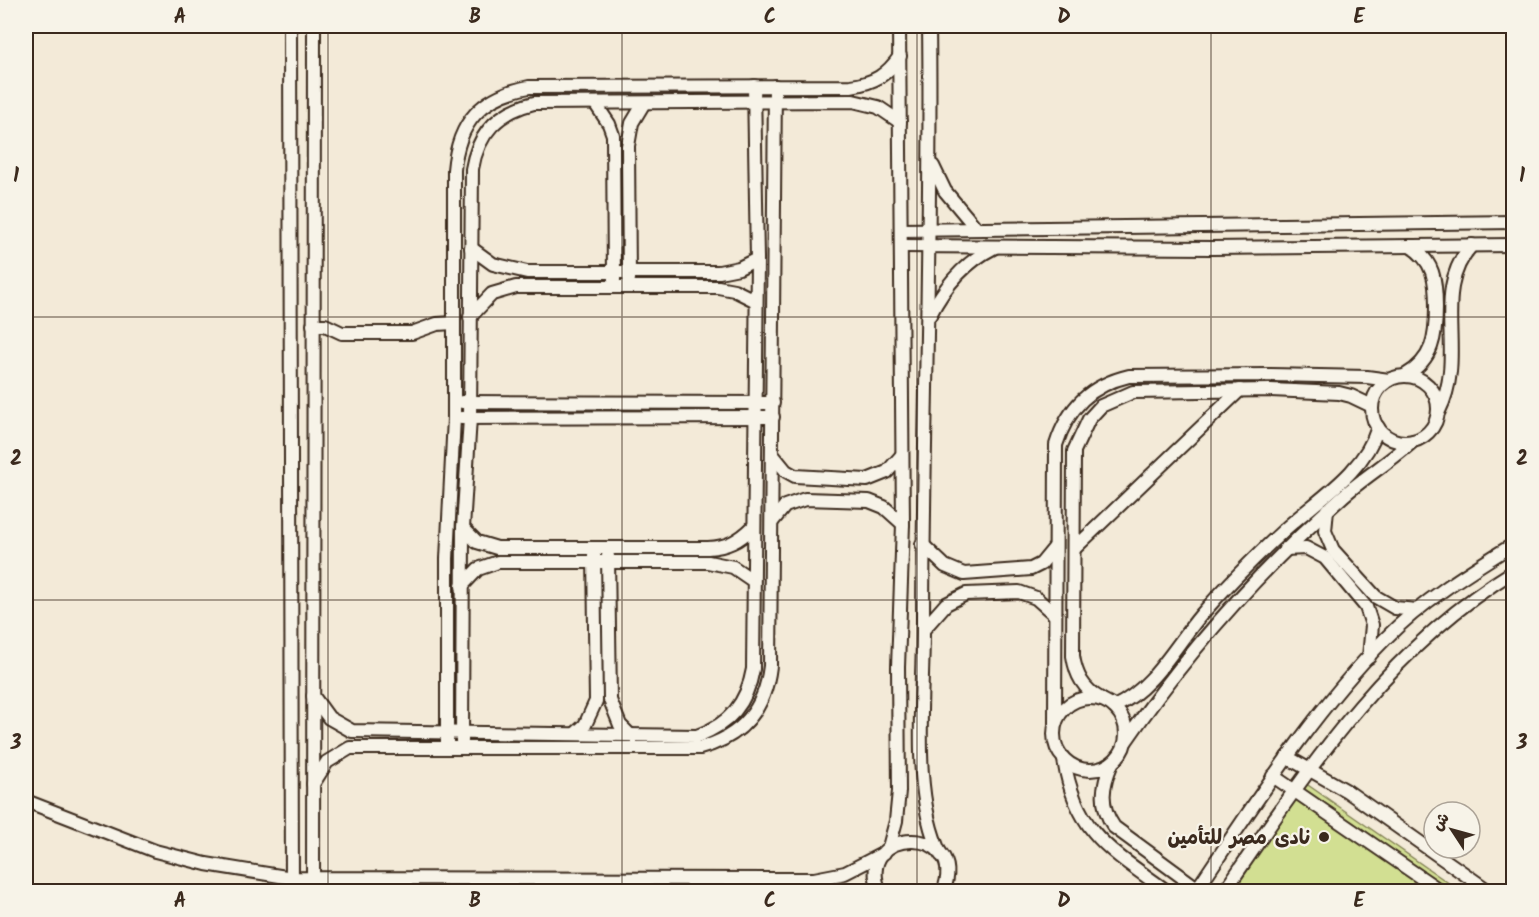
<svg xmlns="http://www.w3.org/2000/svg" width="1539" height="917" viewBox="0 0 1539 917" font-family="Kalam,'Playpen Sans Arabic',sans-serif">
	<style>
		.green { fill: #d2df92; stroke: #868458; stroke-width: 1.5 }
		.lines { fill: none; stroke-linecap: round; stroke-linejoin: round }
		.minor-casing { stroke: #3b2a1e; stroke-width: 16 }
		.minor { stroke: #f7f3e8; stroke-width: 12 }
		.grid { fill: none; stroke: #3b2a1e; stroke-width: 1.5; stroke-opacity: 0.55 }
		.poi-dot { fill: #3b2a1e; stroke: #f7f3e8; stroke-width: 2 }
		.labels { text-anchor: middle; stroke-width: 4.5; stroke-linejoin: round; paint-order: stroke }
		.poi-label { font-size: 20px; font-weight: bold; fill: #3b2a1e; stroke: #f7f3e8; text-anchor: end }
		.neatline { fill: none; stroke: #3b2a1e; stroke-width: 2 }
		.grid-label { font-size: 20px; text-anchor: middle; font-weight: bold; fill: #3b2a1e }
	</style>
	<rect width="100%" height="100%" fill="#f3ead8"/>
	<filter id="ink" filterUnits="userSpaceOnUse"><feTurbulence type="fractalNoise" baseFrequency=".0167" numOctaves="2"/><feDisplacementMap in="SourceGraphic" scale="12" xChannelSelector="R" yChannelSelector="G"/><feConvolveMatrix kernelMatrix="1 2 1 2 8 2 1 2 1" color-interpolation-filters="sRGB"/></filter>
	<g filter="url(#ink)">
		<polygon class="green" points="1305,783 1460,891 1229,892"/>
		<g class="lines">
			<defs>
				<g id="minor">
					<polyline points="290,26 292,892"/>
					<path d="M929 26C932 228 923 430 923 632 923 699 911 795 941 855"/>
					<polyline points="595,103 609,124 613,135 614,280"/>
					<polyline points="933,166 945,191 976,228"/>
					<polyline points="901,230 1514,222"/>
					<polyline points="901,246 1212,248 1514,245"/>
					<polyline points="471,248 493,264 527,272 719,272 739,268 757,259"/>
					<polyline points="629,279 628,146 632,123 644,103"/>
					<path d="M930 315C945 285 965 262 995 247"/>
					<polyline points="470,317 492,294 516,287 718,287 734,290 756,301"/>
					<polyline points="313,325 325,325 342,333 412,333 437,324 453,323"/>
					<path d="M1406 375C1433 359 1436 337 1436 307 1436 280 1434 261 1410 246"/>
					<circle cx="1405" cy="409" r="33"/>
					<polyline points="462,402 773,403"/>
					<path d="M1439 411C1468 354 1429 292 1472 245"/>
					<polyline points="461,418 773,417"/>
					<polyline points="773,455 786,471 795,476 867,480 887,472 902,455"/>
					<polyline points="1327,510 1325,531 1333,550 1376,597 1395,608 1417,610"/>
					<polyline points="772,522 785,506 805,499 869,501 884,507 903,524"/>
					<path d="M463 528 477 542 497 548H708C727 547 739 541 753 527"/>
					<polyline points="922,544 945,566 964,574 1031,569 1041,564 1055,547"/>
					<polyline points="1074,549 1240,390"/>
					<polyline points="1285,549 1306,548 1325,558 1366,607 1372,625 1369,657"/>
					<polyline points="608,556 610,700 620,725 630,735"/>
					<polyline points="462,586 478,569 498,562 708,562 733,567 752,580"/>
					<polyline points="923,630 946,604 966,594 1019,592 1036,598 1055,615"/>
					<path d="M313 696 329 718 352 731 697 736C730 724 747 703 753 669L757 259 754 86"/>
					<circle cx="1090" cy="734" r="36"/>
					<path d="M1101 699C1083 689 1076 675 1073 656L1074 451 1089 419 1101 406 1133 392 1271 390 1339 393 1351 396 1372 406"/>
					<path d="M1114 707C1153 689 1174 647 1201 615 1227 585 1255 557 1284 530 1318 499 1364 473 1378 427"/>
					<path d="M1055 723 1056 445C1068 407 1091 385 1129 376L1271 375 1367 377 1389 380"/>
					<polyline points="575,734 585,725 596,701 594,555"/>
					<path d="M462 741 463 528 470 418 472 169C478 133 498 112 534 103L853 101 878 107 900 122"/>
					<path d="M1126 741C1188 651 1259 571 1341 498 1364 477 1390 462 1413 441"/>
					<path d="M447 748V559L454 418V170C458 122 482 96 529 87L851 86C874 83 887 75 900 56"/>
					<polyline points="1287,757 1347,791 1490,892"/>
					<path d="M1064 760C1076 834 1112 851 1168 892"/>
					<path d="M1112 763C1102 786 1099 805 1114 827L1197 888"/>
					<polyline points="1273,776 1442,892"/>
					<path d="M313 784 327 762 350 748H700C742 737 765 709 770 666L775 86"/>
					<polyline points="26,801 155,851 206,864 292,878 814,879 845,873 884,853"/>
					<polyline points="889,847 896,821 899,791 898,667 903,524 899,26"/>
					<polyline points="313,892 314,26"/>
					<path d="M880 892C852 825 971 823 943 892"/>
					<path d="M1195 892C1254 805 1311 714 1385 639 1422 601 1469 572 1514 544"/>
					<path d="M1224 892C1307 771 1386 649 1514 571"/>
				</g>
			</defs>
			<use href="#minor" class="minor-casing"/>
			<use href="#minor" class="minor"/>
		</g>
	</g>
	<path class="grid" d="M328 26V892M622 26V892M917 26V892M1211 26V892M26 317H1514M26 600H1514"/>
	<circle class="poi-dot" cx="1324" cy="837" r="6"/>
	<g class="labels">
		<g class="poi-label">
			<text x="1312" y="844">نادى مصر للتأمين</text>
		</g>
	</g>
	<rect width="1539" height="917" fill="none" stroke="#f7f3e8" stroke-width="66"/>
	<g transform="translate(1452 830) rotate(306)"><circle r="28" fill="#f7f3e8" stroke="#aca397" stroke-width="1.5"/>
	<path d="M0-4.5L10 22L0 15L-10 22Z" fill="#3b2a1e"/>
	<text y="-9" font-size="16" font-weight="bold" text-anchor="middle" fill="#3b2a1e">ش</text>
	</g>
	<rect x="33" y="33" width="1473" height="851" class="neatline"/>
	<g class="grid-label">
		<text x="180" y="23">A</text>
		<text x="475" y="23">B</text>
		<text x="770" y="23">C</text>
		<text x="1064" y="23">D</text>
		<text x="1359" y="23">E</text>
		<text x="16" y="182">1</text>
		<text x="1522" y="182">1</text>
		<text x="16" y="465">2</text>
		<text x="1522" y="465">2</text>
		<text x="16" y="749">3</text>
		<text x="1522" y="749">3</text>
		<text x="180" y="907">A</text>
		<text x="475" y="907">B</text>
		<text x="770" y="907">C</text>
		<text x="1064" y="907">D</text>
		<text x="1359" y="907">E</text>
	</g>
</svg>
